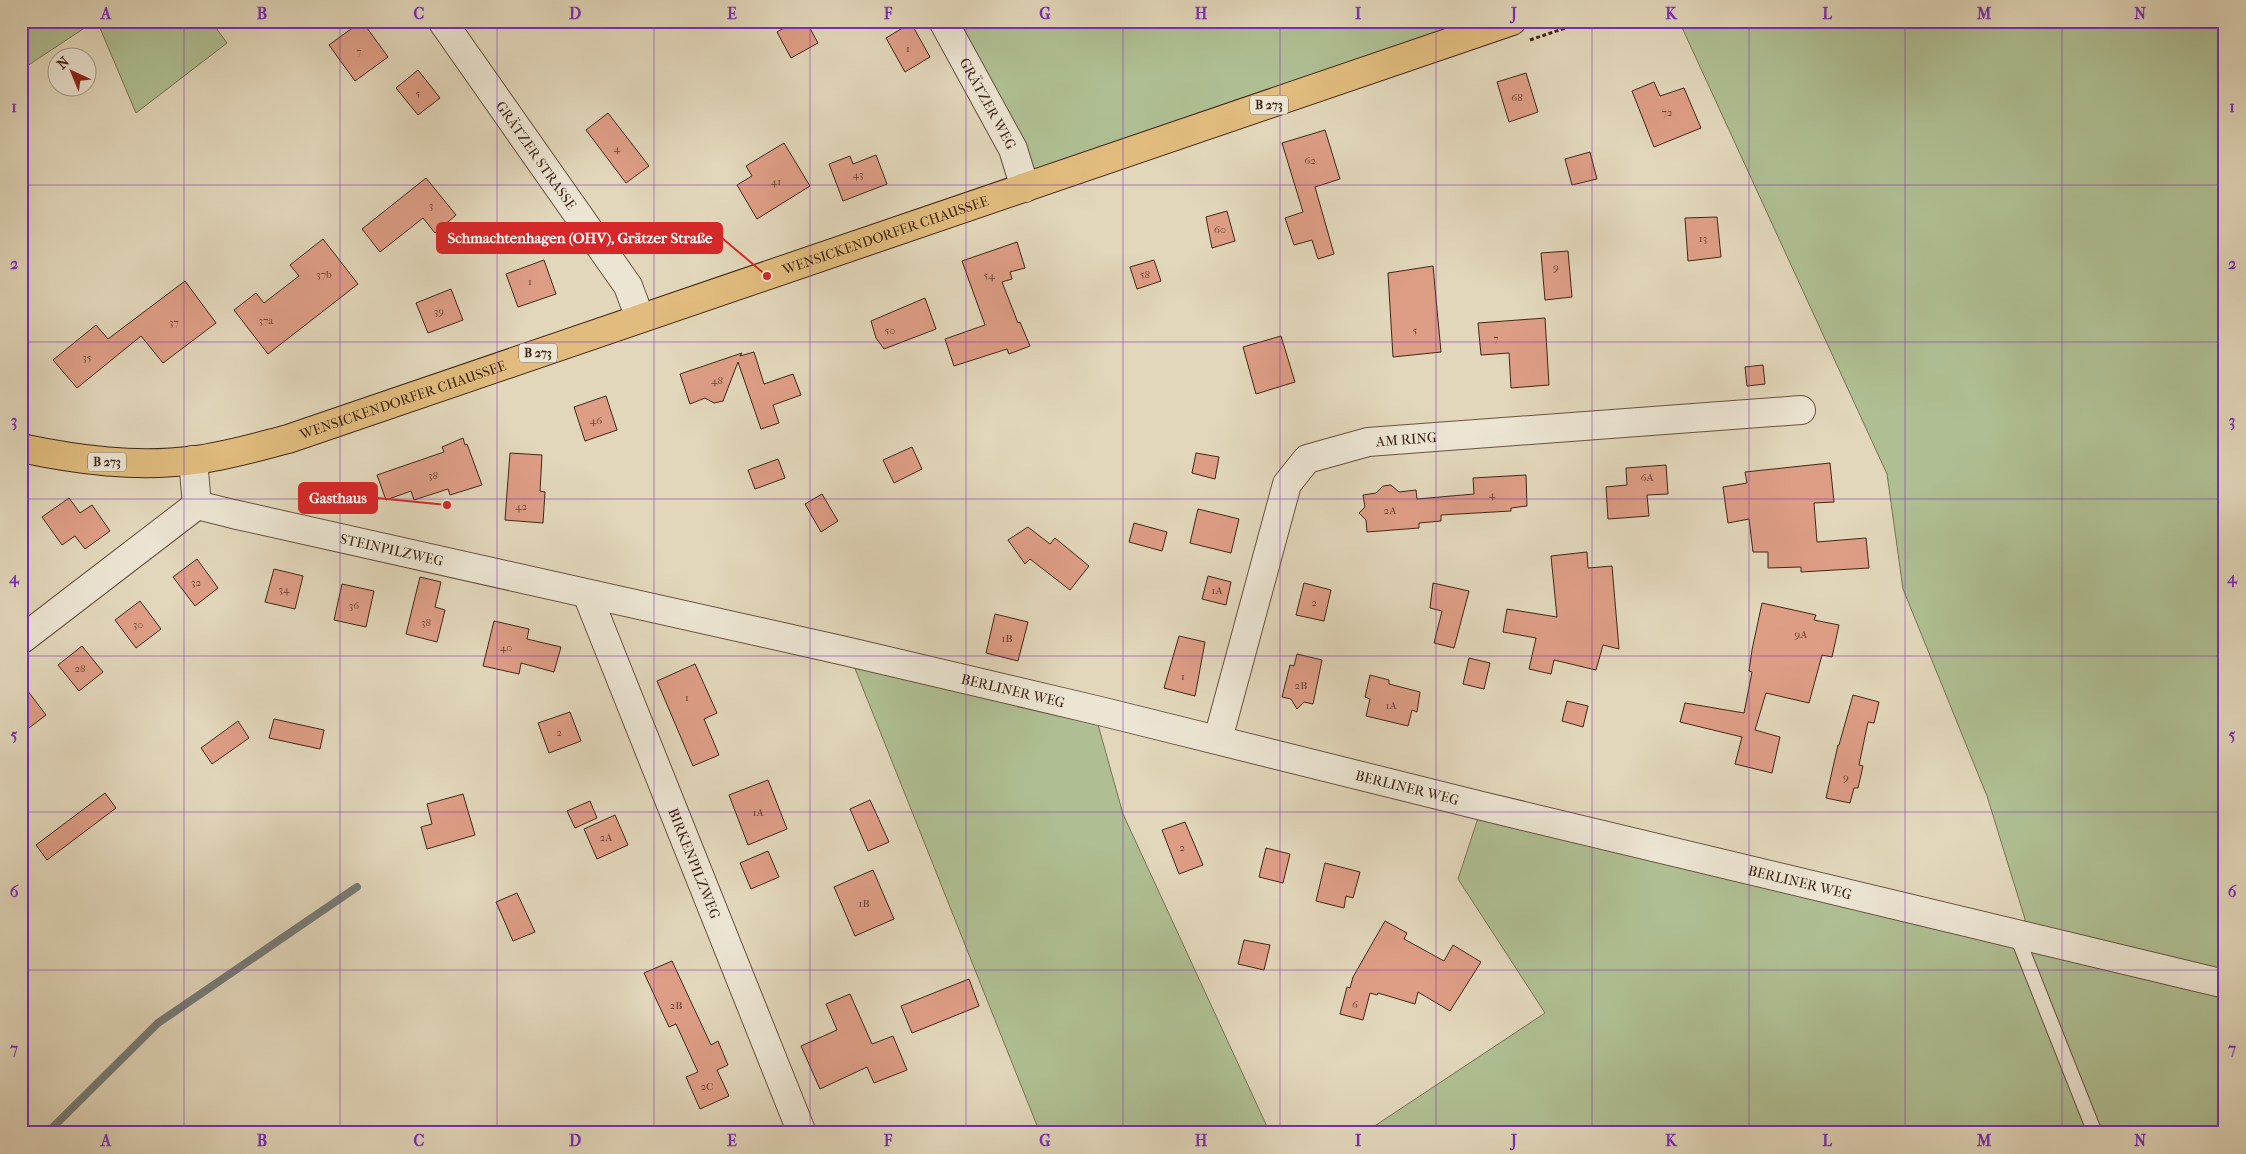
<svg xmlns="http://www.w3.org/2000/svg" width="2246" height="1154" viewBox="0 0 2246 1154" font-family="'IM FELL French Canon',serif">
	<style>
		.green { fill: #afbf93; stroke: #787254 }
		.lines { fill: none; stroke-linecap: round; stroke-linejoin: round }
		.stream { stroke: #777c79; stroke-width: 8 }
		.building { fill: #de9e86; stroke: #402615 }
		.service-casing { stroke: #68523e; stroke-width: 16 }
		.minor-casing { stroke: #68523e; stroke-width: 30 }
		.primary-casing { stroke: #402615; stroke-width: 30 }
		.path { stroke: #402615; stroke-width: 3; stroke-dasharray: 4 2.5; stroke-linecap: butt }
		.service { stroke: #ece5d3; stroke-width: 14 }
		.minor { stroke: #ece5d3; stroke-width: 28 }
		.primary { stroke: #e1bc7e; stroke-width: 28 }
		.grid { fill: none; stroke: #7b2cbf; stroke-width: 1; stroke-opacity: 0.55 }
		.labels { text-anchor: middle; stroke-width: 5; stroke-linejoin: round; paint-order: stroke }
		.number-label { font-size: 11px; fill: #684431 }
		.shield { fill: #ece5d3; stroke: #745f4e; stroke-width: 1 }
		.shield-label { font-size: 12px; font-weight: bold; fill: #402615 }
		.street-label { font-size: 14px; fill: #402615; stroke: #ece5d3 }
		.leader { fill: none; stroke: #d62828; stroke-width: 2 }
		.callout-dot { fill: #d62828; stroke: #ece5d3; stroke-width: 2 }
		.callout { fill: #d62828; stroke: #d62828; stroke-width: 2 }
		.callout-label { font-size: 15px; text-anchor: middle; font-weight: bold; fill: #fff }
		.neatline { fill: none; stroke: #7b2cbf; stroke-width: 2 }
		.grid-label { font-size: 16px; text-anchor: middle; font-weight: bold; fill: #7b2cbf }
	</style>
	<rect width="100%" height="100%" fill="#e2d7bb"/>
	<filter id="stains"><feTurbulence type="fractalNoise" baseFrequency=".004" numOctaves="4"/><feColorMatrix values="0 0 0 0 .2 0 0 0 0 .09 0 0 0 0 .02 0 0 0 .5 -.17"/></filter>
	<radialGradient id="worn" r=".72"><stop offset=".6" stop-color="#630" stop-opacity="0"/><stop offset="1" stop-color="#630" stop-opacity=".3"/></radialGradient>
	<g class="green">
		<polygon points="21,21 95,21 21,70"/>
		<polygon points="97,21 211,21 227,43 136,113"/>
		<polygon points="951,21 1492,21 1038,177"/>
		<polygon points="1679,21 2225,21 2225,1133 1364,1133 1545,1013 1458,879 1482,806 2023,933 2025,919 1987,796 1903,589 1887,474"/>
		<polygon points="852,661 1097,721 1123,814 1270,1133 1040,1133"/>
	</g>
	<g class="lines">
		<polyline class="stream" points="47,1133 158,1023 357,887"/>
	</g>
	<g class="building">
		<polygon points="362,21 388,57 355,81 329,45"/>
		<polygon points="796,21 806,21 818,43 791,58 777,32"/>
		<polygon points="911,23 930,57 905,72 886,38"/>
		<polygon points="418,70 440,98 418,115 396,88"/>
		<polygon points="1526,73 1538,112 1509,122 1497,82"/>
		<polygon points="1654,82 1660,96 1684,88 1701,128 1654,147 1632,91"/>
		<polygon points="608,113 649,166 626,183 586,130"/>
		<polygon points="1325,130 1340,179 1315,187 1334,254 1318,259 1312,240 1294,245 1285,218 1303,212 1282,143"/>
		<polygon points="784,143 810,186 757,219 737,185 752,176 746,166"/>
		<polygon points="1590,152 1597,179 1572,185 1565,159"/>
		<polygon points="876,155 887,184 843,201 829,164 850,156 853,164"/>
		<polygon points="426,178 456,215 435,233 423,218 380,252 362,229"/>
		<polygon points="1227,211 1235,241 1212,248 1206,217"/>
		<polygon points="1717,217 1721,257 1688,261 1685,218"/>
		<polygon points="323,239 358,284 268,354 234,310 256,293 264,303 299,276 290,265"/>
		<polygon points="1017,242 1025,268 1010,272 1012,279 1002,282 1018,323 1020,322 1030,346 1009,354 1007,349 954,366 945,339 985,325 962,261"/>
		<polygon points="1568,251 1572,297 1545,300 1541,253"/>
		<polygon points="544,260 556,294 518,307 506,274"/>
		<polygon points="1154,260 1161,281 1137,289 1130,267"/>
		<polygon points="1433,266 1441,352 1393,357 1388,273"/>
		<polygon points="185,281 216,323 163,363 141,336 77,388 53,360 96,325 108,339"/>
		<polygon points="451,289 463,320 428,333 416,303"/>
		<polygon points="925,298 936,329 884,349 876,338 871,321"/>
		<polygon points="1545,318 1549,385 1511,388 1509,353 1481,355 1478,323"/>
		<polygon points="1281,336 1295,382 1256,394 1243,347"/>
		<polygon points="754,352 764,384 793,374 801,395 773,405 779,423 761,429 738,362 723,401 714,403 705,398 690,404 680,374 742,353 740,356"/>
		<polygon points="1763,365 1765,384 1747,386 1745,367"/>
		<polygon points="606,396 617,430 585,441 574,407"/>
		<polygon points="463,438 465,445 467,444 482,485 450,495 448,489 414,500 411,491 386,500 377,475 444,452 442,447"/>
		<polygon points="912,447 922,469 894,483 883,460"/>
		<polygon points="510,453 542,455 540,491 545,492 543,523 505,520"/>
		<polygon points="1196,453 1219,457 1215,479 1192,473"/>
		<polygon points="778,459 785,478 755,489 748,470"/>
		<polygon points="1830,463 1834,502 1814,503 1817,542 1866,538 1869,568 1801,572 1801,567 1768,568 1768,552 1753,552 1749,519 1728,523 1723,487 1747,483 1745,472"/>
		<polygon points="1666,465 1668,494 1647,495 1649,516 1608,519 1606,487 1627,485 1626,468"/>
		<polygon points="1526,475 1527,506 1511,508 1511,511 1441,515 1441,521 1419,523 1419,528 1367,532 1366,520 1359,513 1365,507 1363,495 1376,493 1383,486 1391,485 1399,492 1416,490 1417,499 1474,494 1473,478"/>
		<polygon points="822,494 838,521 821,532 805,504"/>
		<polygon points="69,498 80,513 92,505 110,531 85,549 75,536 62,545 42,517"/>
		<polygon points="1198,509 1239,519 1231,553 1190,543"/>
		<polygon points="1134,523 1167,532 1162,551 1129,542"/>
		<polygon points="1028,527 1050,544 1055,538 1089,566 1070,590 1030,559 1025,564 1008,540"/>
		<polygon points="1587,552 1588,568 1612,566 1619,649 1603,645 1596,670 1554,660 1551,674 1529,669 1536,638 1503,632 1507,609 1557,617 1551,556"/>
		<polygon points="197,559 218,588 195,606 173,577"/>
		<polygon points="274,569 303,576 295,609 265,602"/>
		<polygon points="1208,576 1231,582 1226,605 1202,599"/>
		<polygon points="420,577 441,582 435,607 445,610 437,642 406,634"/>
		<polygon points="1304,583 1331,590 1324,621 1296,615"/>
		<polygon points="1433,583 1469,591 1454,648 1434,643 1442,611 1430,608"/>
		<polygon points="342,584 374,591 366,627 334,620"/>
		<polygon points="140,601 161,629 136,648 115,620"/>
		<polygon points="1762,603 1816,615 1814,620 1839,625 1832,657 1822,655 1809,703 1766,693 1755,730 1780,737 1772,773 1735,764 1742,737 1680,722 1685,703 1744,713 1752,672 1749,671 1752,650"/>
		<polygon points="995,614 1028,622 1018,661 986,653"/>
		<polygon points="494,621 529,629 527,639 561,647 554,672 521,663 519,674 483,666"/>
		<polygon points="1179,636 1205,642 1195,696 1164,688"/>
		<polygon points="82,646 103,672 79,691 58,665"/>
		<polygon points="1297,654 1322,660 1313,704 1304,702 1297,709 1291,699 1282,697 1290,665 1294,666"/>
		<polygon points="1469,658 1490,663 1484,689 1463,684"/>
		<polygon points="695,664 717,713 704,719 719,755 693,766 657,681"/>
		<polygon points="1370,675 1389,680 1389,684 1420,692 1417,712 1412,710 1408,726 1366,716 1370,699 1365,697"/>
		<polygon points="21,682 46,715 21,734"/>
		<polygon points="1853,695 1879,702 1874,723 1868,722 1859,765 1863,766 1858,788 1854,788 1850,803 1826,798 1838,745 1839,745"/>
		<polygon points="1567,701 1588,706 1583,727 1562,721"/>
		<polygon points="570,712 581,741 549,753 538,723"/>
		<polygon points="274,719 324,730 320,749 269,738"/>
		<polygon points="238,721 249,738 212,764 201,748"/>
		<polygon points="768,780 787,829 748,845 729,795"/>
		<polygon points="105,793 116,808 47,860 36,845"/>
		<polygon points="463,794 475,835 427,849 421,827 432,824 427,804"/>
		<polygon points="870,800 889,842 868,851 850,809"/>
		<polygon points="590,801 597,818 575,828 567,811"/>
		<polygon points="615,815 628,845 597,859 584,829"/>
		<polygon points="1185,822 1203,865 1179,874 1162,830"/>
		<polygon points="1266,848 1290,854 1283,883 1259,877"/>
		<polygon points="768,851 779,877 751,889 740,863"/>
		<polygon points="1325,863 1360,872 1353,898 1346,896 1344,908 1316,901"/>
		<polygon points="873,870 894,919 855,936 834,887"/>
		<polygon points="517,893 535,932 513,941 496,902"/>
		<polygon points="1385,921 1407,933 1404,939 1444,961 1453,945 1481,962 1450,1011 1418,992 1415,1004 1378,993 1377,995 1370,993 1363,1020 1340,1014 1347,987 1350,988 1353,977"/>
		<polygon points="1244,940 1270,945 1264,970 1238,964"/>
		<polygon points="672,961 711,1045 718,1041 728,1065 717,1070 729,1096 700,1109 686,1077 698,1072 676,1024 669,1027 644,973"/>
		<polygon points="969,979 979,1006 912,1033 901,1006"/>
		<polygon points="850,994 872,1044 893,1036 907,1070 874,1083 867,1067 820,1089 801,1046 837,1030 826,1004"/>
	</g>
	<g class="lines">
		<defs>
			<polyline id="service" points="2016,934 2095,1133"/>
			<g id="minor">
				<path id="s1" d="M442 21 628 286 640 318"/>
				<path id="s2" d="M943 21 1013 149 1025 188"/>
				<path id="s3" d="M193 460 197 505 233 514 845 651 1100 711 1482 806 2225 984"/>
				<path id="s4" d="M587 594 802 1133"/>
				<polyline points="21,640 197,505"/>
				<path id="s5" d="M1218 739 1287 484 1307 459 1368 442 1801 410"/>
			</g>
			<g id="primary">
				<path id="s6" d="M21 448C78 460 137 468 195 460 227 456 257 447 288 439L1512 21"/>
			</g>
		</defs>
		<use href="#service" class="service-casing"/>
		<use href="#minor" class="minor-casing"/>
		<use href="#primary" class="primary-casing"/>
		<polyline class="path" points="1530,40 1586,21"/>
		<use href="#service" class="service"/>
		<use href="#minor" class="minor"/>
		<use href="#primary" class="primary"/>
	</g>
	<path class="grid" d="M184 21V1133M340 21V1133M497 21V1133M654 21V1133M810 21V1133M966 21V1133M1123 21V1133M1280 21V1133M1436 21V1133M1592 21V1133M1749 21V1133M1905 21V1133M2062 21V1133M21 185H2225M21 342H2225M21 499H2225M21 656H2225M21 812H2225M21 970H2225"/>
	<g class="labels">
		<g class="number-label">
			<text x="908" y="52">1</text>
			<text x="359" y="55">7</text>
			<text x="418" y="97">5</text>
			<text x="1517" y="101">68</text>
			<text x="1667" y="116">72</text>
			<text x="617" y="152">4</text>
			<text x="1310" y="164">62</text>
			<text x="858" y="178">43</text>
			<text x="776" y="185">41</text>
			<text x="431" y="209">3</text>
			<text x="1220" y="233">60</text>
			<text x="1703" y="242">13</text>
			<text x="1556" y="271">9</text>
			<text x="324" y="278">37b</text>
			<text x="1145" y="278">58</text>
			<text x="989" y="279">54</text>
			<text x="530" y="285">1</text>
			<text x="439" y="315">39</text>
			<text x="266" y="324">37a</text>
			<text x="174" y="326">37</text>
			<text x="890" y="334">50</text>
			<text x="1415" y="334">5</text>
			<text x="1496" y="342">7</text>
			<text x="87" y="361">35</text>
			<text x="717" y="384">48</text>
			<text x="596" y="424">46</text>
			<text x="433" y="479">38</text>
			<text x="1647" y="481">6A</text>
			<text x="1492" y="498">4</text>
			<text x="521" y="510">42</text>
			<text x="1390" y="514">2A</text>
			<text x="196" y="586">32</text>
			<text x="284" y="593">34</text>
			<text x="1217" y="594">1A</text>
			<text x="1314" y="606">2</text>
			<text x="354" y="609">36</text>
			<text x="426" y="626">38</text>
			<text x="138" y="628">30</text>
			<text x="1801" y="638">9A</text>
			<text x="1007" y="642">1B</text>
			<text x="506" y="651">40</text>
			<text x="80" y="672">28</text>
			<text x="1183" y="680">1</text>
			<text x="1301" y="689">2B</text>
			<text x="687" y="701">1</text>
			<text x="1391" y="709">1A</text>
			<text x="559" y="736">2</text>
			<text x="1846" y="781">9</text>
			<text x="758" y="816">1A</text>
			<text x="606" y="841">2A</text>
			<text x="1182" y="851">2</text>
			<text x="864" y="907">1B</text>
			<text x="1355" y="1008">6</text>
			<text x="676" y="1009">2B</text>
			<text x="707" y="1090">2C</text>
		</g>
		<g class="shield">
			<rect x="1250" y="95.5" width="38" height="19" rx="4"/>
			<rect x="519" y="343.5" width="38" height="19" rx="4"/>
			<rect x="88" y="452.5" width="38" height="19" rx="4"/>
		</g>
		<g class="shield-label">
			<text x="1269" y="109">B 273</text>
			<text x="538" y="357">B 273</text>
			<text x="107" y="466">B 273</text>
		</g>
		<g class="street-label">
			<text dy="5" stroke="none"><textPath href="#s2" startOffset="94">GRÄTZER WEG</textPath></text>
			<text dy="5" stroke="none"><textPath href="#s1" startOffset="164">GRÄTZER STRASSE</textPath></text>
			<text dy="5" stroke="none"><textPath href="#s6" startOffset="902">WENSICKENDORFER CHAUSSEE</textPath></text>
			<text dy="5" stroke="none"><textPath href="#s6" startOffset="392">WENSICKENDORFER CHAUSSEE</textPath></text>
			<text dy="5" stroke="none"><textPath href="#s5" startOffset="398">AM RING</textPath></text>
			<text dy="5" stroke="none"><textPath href="#s3" startOffset="245">STEINPILZWEG</textPath></text>
			<text dy="5" stroke="none"><textPath href="#s3" startOffset="882">BERLINER WEG</textPath></text>
			<text dy="5" stroke="none"><textPath href="#s3" startOffset="1288">BERLINER WEG</textPath></text>
			<text dy="5" stroke="none"><textPath href="#s4" startOffset="290">BIRKENPILZWEG</textPath></text>
			<text dy="5" stroke="none"><textPath href="#s3" startOffset="1692">BERLINER WEG</textPath></text>
		</g>
	</g>
	<path class="leader" d="M767 276L722 238M447 505L377 498"/>
	<g class="callout-dot">
		<circle cx="767" cy="276" r="5"/>
		<circle cx="447" cy="505" r="5"/>
	</g>
	<g class="callout">
		<rect x="437" y="223" width="285" height="30" rx="5"/>
		<rect x="299" y="483" width="78" height="30" rx="5"/>
	</g>
	<g class="callout-label">
		<text x="580" y="243">Schmachtenhagen (OHV), Grätzer Straße</text>
		<text x="338" y="503">Gasthaus</text>
	</g>
	<rect width="2246" height="1154" fill="none" stroke="#e2d7bb" stroke-width="55"/>
	<g transform="translate(72 72) rotate(316)"><circle r="24" fill="#ece5d3" stroke="#a79987"/>
	<path d="M0-4L9 19L0 12L-9 19Z" fill="#8f2418"/>
	<text y="-8" font-size="14" font-weight="bold" text-anchor="middle" fill="#402615">N</text>
	</g>
	<rect x="28" y="28" width="2190" height="1098" class="neatline"/>
	<g class="grid-label">
		<text x="106" y="19">A</text>
		<text x="262" y="19">B</text>
		<text x="419" y="19">C</text>
		<text x="575" y="19">D</text>
		<text x="732" y="19">E</text>
		<text x="888" y="19">F</text>
		<text x="1045" y="19">G</text>
		<text x="1201" y="19">H</text>
		<text x="1358" y="19">I</text>
		<text x="1514" y="19">J</text>
		<text x="1671" y="19">K</text>
		<text x="1827" y="19">L</text>
		<text x="1984" y="19">M</text>
		<text x="2140" y="19">N</text>
		<text x="14" y="112">1</text>
		<text x="2232" y="112">1</text>
		<text x="14" y="269">2</text>
		<text x="2232" y="269">2</text>
		<text x="14" y="426">3</text>
		<text x="2232" y="426">3</text>
		<text x="14" y="583">4</text>
		<text x="2232" y="583">4</text>
		<text x="14" y="740">5</text>
		<text x="2232" y="740">5</text>
		<text x="14" y="897">6</text>
		<text x="2232" y="897">6</text>
		<text x="14" y="1054">7</text>
		<text x="2232" y="1054">7</text>
		<text x="106" y="1146">A</text>
		<text x="262" y="1146">B</text>
		<text x="419" y="1146">C</text>
		<text x="575" y="1146">D</text>
		<text x="732" y="1146">E</text>
		<text x="888" y="1146">F</text>
		<text x="1045" y="1146">G</text>
		<text x="1201" y="1146">H</text>
		<text x="1358" y="1146">I</text>
		<text x="1514" y="1146">J</text>
		<text x="1671" y="1146">K</text>
		<text x="1827" y="1146">L</text>
		<text x="1984" y="1146">M</text>
		<text x="2140" y="1146">N</text>
	</g>
	<rect width="100%" height="100%" filter="url(#stains)"/>
	<rect width="100%" height="100%" fill="url(#worn)"/>
</svg>
